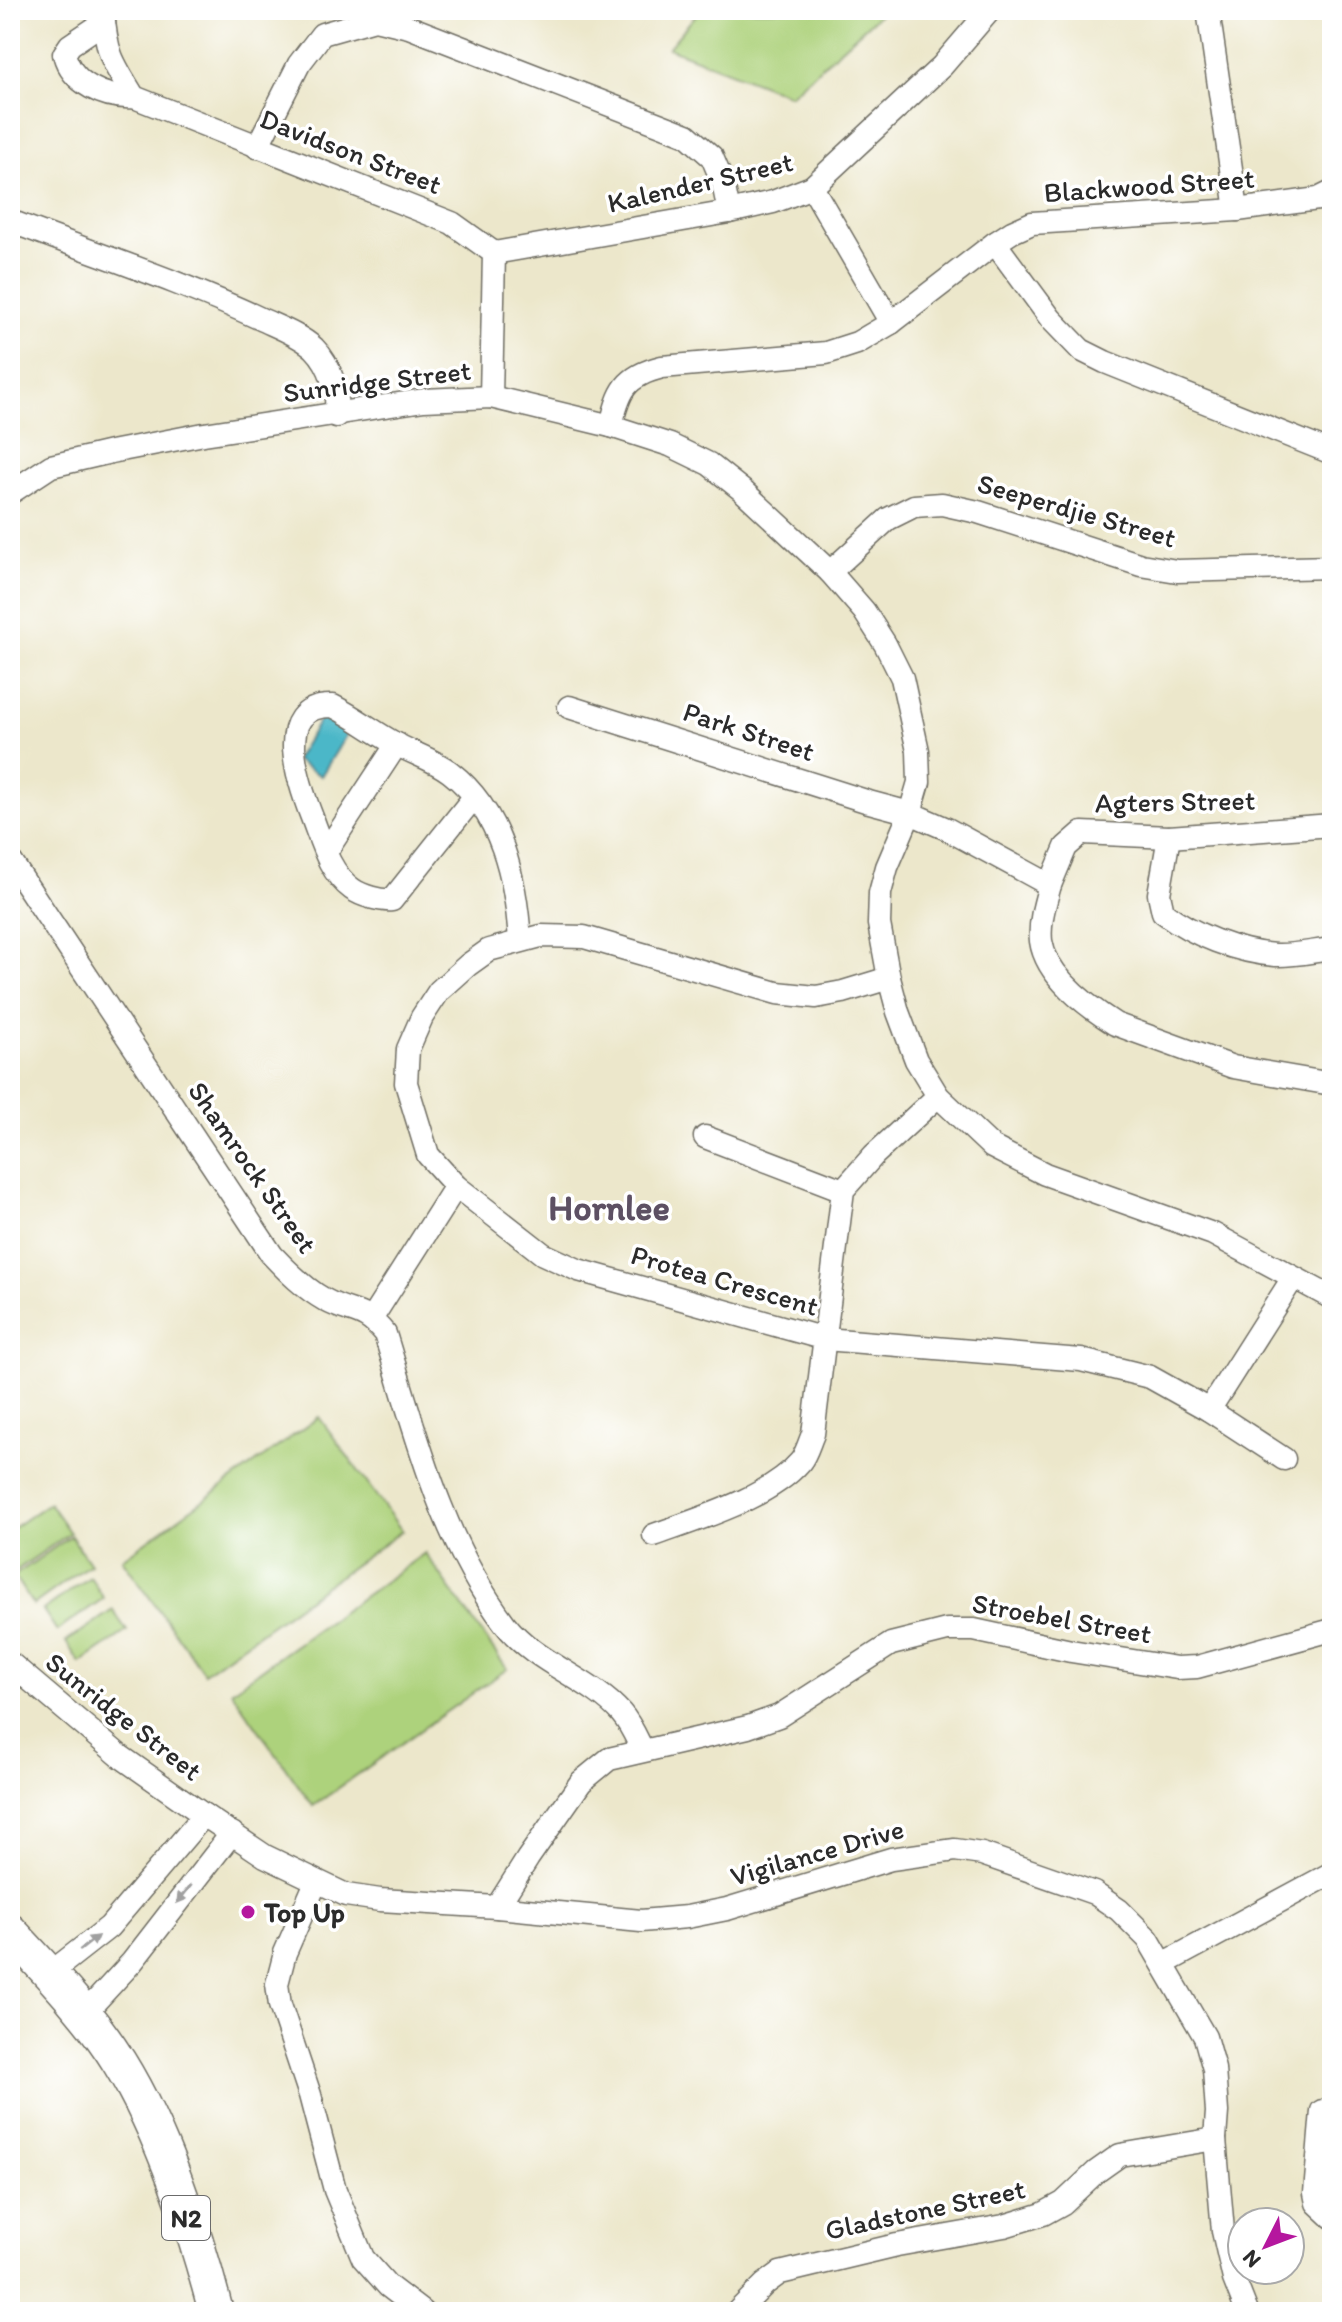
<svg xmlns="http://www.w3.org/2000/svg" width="1342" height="2322" viewBox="0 0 1342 2322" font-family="Itim,sans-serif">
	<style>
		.green { fill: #add27b; stroke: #6c7e53; stroke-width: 2 }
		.water { fill: #4bb7c8; stroke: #3b717a; stroke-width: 2 }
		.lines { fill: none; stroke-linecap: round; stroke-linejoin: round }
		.minor-casing { stroke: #6f6d63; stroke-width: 25 }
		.highway-casing { stroke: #6f6d63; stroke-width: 37 }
		.minor { stroke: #fff; stroke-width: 22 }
		.highway { stroke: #fff; stroke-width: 34 }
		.oneway { fill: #a0a0a0 }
		.poi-dot { fill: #b5179e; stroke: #fff; stroke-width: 3 }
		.labels { text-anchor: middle; stroke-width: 7; stroke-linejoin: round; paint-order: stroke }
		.shield { fill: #fff; stroke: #6b6b6b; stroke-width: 2 }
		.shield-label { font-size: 26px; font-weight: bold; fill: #2b2b2b }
		.street-label { font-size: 28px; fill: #2b2b2b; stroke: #fff }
		.poi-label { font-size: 28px; font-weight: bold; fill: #2b2b2b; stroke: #fff; text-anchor: start }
		.district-label { font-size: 36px; font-weight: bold; fill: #5d5063; stroke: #fff }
	</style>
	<rect width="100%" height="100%" fill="#fff"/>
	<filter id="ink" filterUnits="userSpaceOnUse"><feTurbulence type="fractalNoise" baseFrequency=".0125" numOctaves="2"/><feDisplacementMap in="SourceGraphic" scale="16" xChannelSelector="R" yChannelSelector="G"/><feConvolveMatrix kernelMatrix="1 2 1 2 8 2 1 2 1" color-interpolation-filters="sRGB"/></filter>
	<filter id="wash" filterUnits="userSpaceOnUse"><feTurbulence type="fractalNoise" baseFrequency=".006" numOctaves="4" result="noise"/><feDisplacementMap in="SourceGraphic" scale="32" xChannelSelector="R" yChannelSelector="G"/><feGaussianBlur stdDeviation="1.8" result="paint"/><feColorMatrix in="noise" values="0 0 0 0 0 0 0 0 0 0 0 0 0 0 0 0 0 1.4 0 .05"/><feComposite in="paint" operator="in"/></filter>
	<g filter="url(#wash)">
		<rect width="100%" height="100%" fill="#ece7cb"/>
		<g class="green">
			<polygon points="700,10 884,10 790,95 668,48"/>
			<polygon points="319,1417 402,1531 204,1673 122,1559"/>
			<polygon points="49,1503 70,1533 11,1574 10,1530"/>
			<polygon points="71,1536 90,1564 33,1605 14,1576"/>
			<polygon points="425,1553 507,1669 313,1806 231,1691"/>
			<polygon points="90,1577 104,1598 57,1631 43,1610"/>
			<polygon points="113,1610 127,1631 80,1663 66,1642"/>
		</g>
		<polygon class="water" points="327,708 353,724 321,776 295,760"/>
	</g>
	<g filter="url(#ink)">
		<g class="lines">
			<defs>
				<g id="minor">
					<path d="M103 10C106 53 112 62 134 97L452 223 494 253"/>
					<polyline points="1208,10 1237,210"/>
					<path d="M104 22 70 45 64 54C72 84 105 99 134 97"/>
					<polyline points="257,147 299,64 322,34 375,19 409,27 687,135 712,157 723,183 729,212"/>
					<polyline points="812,187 891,323"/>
					<path d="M10 221C93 253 180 281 261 319 278 327 300 335 314 348 332 366 338 392 336 416"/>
					<polyline points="995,243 1051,319 1081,350 1105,362 1332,453"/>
					<polyline points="494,253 729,212 773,202 812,187 942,66 990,10"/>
					<polyline points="491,397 494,253"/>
					<path d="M611 426C619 391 625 376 662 367L826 353 857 343 891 323 995 243 1012 232 1032 223 1237 210 1318 199 1332 192"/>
					<polyline points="10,493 51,466 111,452 204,434 424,400 491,397 611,426 670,445 709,464 743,491 830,572 864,611 885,644 902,678 918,751 919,782 910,813 887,867 880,893 879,924 889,978 898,1012 916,1060 938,1096 992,1147 1045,1174 1213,1234 1332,1298"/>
					<polyline points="830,572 888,519 914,506 942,504 978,512 1141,565 1177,571 1332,567"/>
					<path d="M569 707 869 802 910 813 947 829 1050 885C1045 903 1039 922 1041 941 1046 976 1087 1006 1115 1024L1233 1067 1332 1084"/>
					<path d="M474 797 392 900C380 901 362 896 352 889 330 873 322 844 313 820 300 787 269 704 333 706 355 717 374 732 396 744 414 754 433 759 450 772 502 812 516 879 520 941"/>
					<path d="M1169 837 1159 894 1163 912C1193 935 1237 952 1275 955 1293 956 1314 951 1332 949"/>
					<polyline points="326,852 397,744"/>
					<path d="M10 860 272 1255C288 1272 305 1289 325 1300 352 1315 363 1307 385 1334 416 1434 441 1539 505 1624 535 1663 591 1679 621 1713 630 1723 636 1737 642 1749"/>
					<polyline points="1050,885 1066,847 1082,833 1169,837 1332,825"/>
					<polyline points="889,978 843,992 816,997 777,993 584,937 541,936 489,950 468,965 439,991 422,1017 408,1049 406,1083 428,1155 456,1186 543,1254 578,1270 825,1339 1081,1360 1150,1377 1209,1410 1284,1459"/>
					<polyline points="705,1137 843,1190"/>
					<polyline points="372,1318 456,1186"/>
					<polyline points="1209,1410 1293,1278"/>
					<path d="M654 1535C698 1519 769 1498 800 1462 806 1455 809 1443 813 1434L843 1190 874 1155 938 1096"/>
					<polyline points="10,1663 120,1756 204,1815 265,1856 346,1895 380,1900 497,1907 641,1921 687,1917 727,1909 891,1859 955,1850 982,1854 1094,1893 1119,1910 1148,1939 1205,2037 1214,2069 1217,2112 1215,2139 1223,2231 1234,2279 1247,2312"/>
					<polyline points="316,1882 285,1953 277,1984 280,2005 310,2095 335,2190 363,2258 388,2286 422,2312"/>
					<polyline points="497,1907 528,1858 581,1782 609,1759 748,1727 779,1716 891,1644 947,1630 974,1630 1071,1651 1177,1668 1197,1667 1332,1630"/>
					<polyline points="1163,1964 1332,1873"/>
					<polyline points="49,1974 109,1927 204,1815"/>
					<polyline points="83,2015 132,1962 232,1833"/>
					<polyline points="1322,2111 1315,2193 1317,2203 1332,2217"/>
					<polyline points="737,2312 765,2284 780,2273 897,2245 1004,2226 1043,2214 1063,2203 1096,2172 1120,2155 1215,2139"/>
				</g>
				<path id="highway" d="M10 1931C48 1972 90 2015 119 2062 162 2131 196 2233 216 2312"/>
			</defs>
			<use href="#minor" class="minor-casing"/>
			<use href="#highway" class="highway-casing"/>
			<use href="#minor" class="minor"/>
			<use href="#highway" class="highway"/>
		</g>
		<defs><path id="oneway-solid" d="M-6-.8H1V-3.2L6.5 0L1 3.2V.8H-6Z" transform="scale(2)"/></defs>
		<g class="oneway">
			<use href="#oneway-solid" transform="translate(184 1894) rotate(128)"/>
			<use href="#oneway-solid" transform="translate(89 1943) rotate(-38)"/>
		</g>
	</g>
	<circle class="poi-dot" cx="248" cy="1912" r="8"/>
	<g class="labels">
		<rect class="shield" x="162" y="2196" width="48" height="44" rx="6"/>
		<g class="shield-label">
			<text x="186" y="2227">N2</text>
		</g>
		<g class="street-label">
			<text transform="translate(351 151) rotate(21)" y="10">Davidson Street</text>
			<text transform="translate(700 182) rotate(-13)" y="10">Kalender Street</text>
			<text transform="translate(1149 185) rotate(-4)" y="10">Blackwood Street</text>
			<text transform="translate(377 381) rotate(-7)" y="10">Sunridge Street</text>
			<text transform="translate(1077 510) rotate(16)" y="10">Seeperdjie Street</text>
			<text transform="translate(749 731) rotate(18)" y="10">Park Street</text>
			<text transform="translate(1175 801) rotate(-1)" y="10">Agters Street</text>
			<text transform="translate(253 1167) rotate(55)" y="10">Shamrock Street</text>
			<text transform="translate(725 1280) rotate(16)" y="10">Protea Crescent</text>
			<text transform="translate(1062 1618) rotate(10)" y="10">Stroebel Street</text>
			<text transform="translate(124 1716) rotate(38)" y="10">Sunridge Street</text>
			<text transform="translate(817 1852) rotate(-16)" y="10">Vigilance Drive</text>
			<text transform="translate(925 2209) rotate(-12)" y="10">Gladstone Street</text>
		</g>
		<g class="poi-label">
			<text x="264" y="1922">Top Up</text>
		</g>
		<g class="district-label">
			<text x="609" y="1220">Hornlee</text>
		</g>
	</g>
	<rect width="1342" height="2322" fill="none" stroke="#fff" stroke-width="40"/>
	<g transform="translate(1266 2246) rotate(228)"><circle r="38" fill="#ffffff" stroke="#aaaaaa" stroke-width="2"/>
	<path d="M0-6L14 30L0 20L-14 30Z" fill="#b5179e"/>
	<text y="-12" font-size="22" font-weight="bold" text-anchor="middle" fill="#2b2b2b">N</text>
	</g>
</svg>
